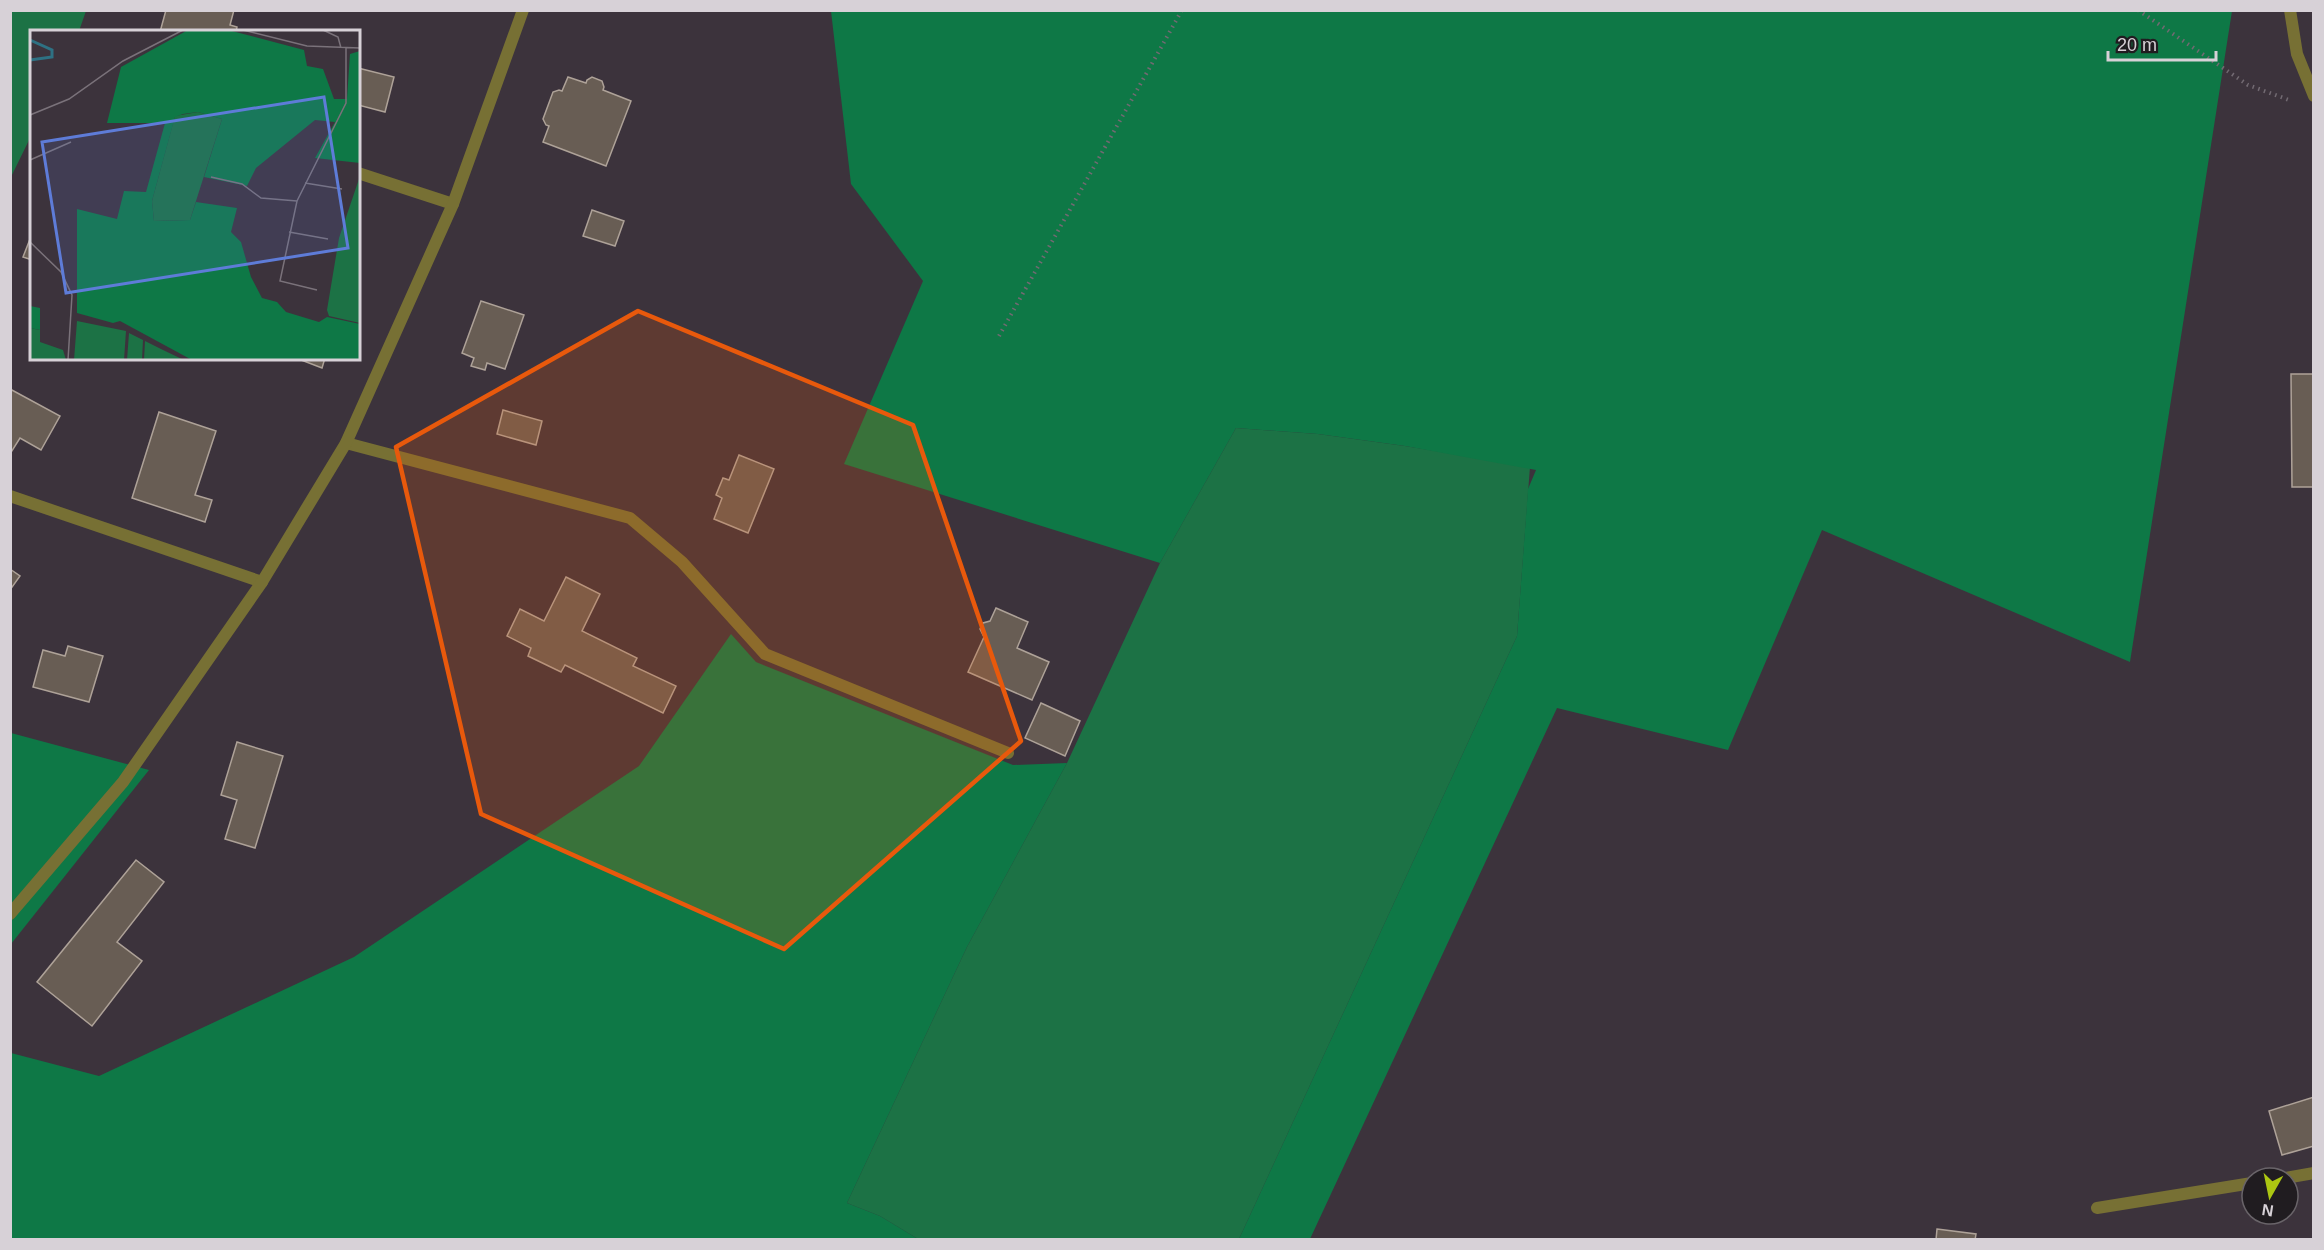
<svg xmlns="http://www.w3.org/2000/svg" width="2324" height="1250" viewBox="0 0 2324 1250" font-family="Arial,sans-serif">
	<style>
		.green { fill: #1c7245 }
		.forest { fill: #0e7846 }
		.building { fill: #685d54; stroke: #aea298; stroke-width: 1.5 }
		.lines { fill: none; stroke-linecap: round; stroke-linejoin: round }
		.path { stroke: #726a72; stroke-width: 4; stroke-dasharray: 1.5 4.5; stroke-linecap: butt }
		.minor { stroke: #777034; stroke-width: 12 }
		.tertiary { stroke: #777034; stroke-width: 12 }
		.marked { fill: #e8590c; fill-opacity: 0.2; stroke: #e8590c; stroke-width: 4.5; stroke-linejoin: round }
		.inset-river { fill: none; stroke: #2e7183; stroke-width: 3 }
		.inset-road { fill: none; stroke: #7a727a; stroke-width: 1.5 }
		.view { fill: #5e7cd8; fill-opacity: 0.15; stroke: #5e7cd8; stroke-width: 3 }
		.inset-edge { fill: none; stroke: #d7d1d7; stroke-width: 3 }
	</style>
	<rect width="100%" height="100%" fill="#3c333c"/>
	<g class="green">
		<polygon points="11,10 86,11 79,31 32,32 31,136 11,177"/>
		<polygon points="1236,428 1318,434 1405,446 1530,467 1517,636 1239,1239 918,1239 880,1216 847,1203 967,947 1067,763 1160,563"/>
	</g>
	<g class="forest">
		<polygon points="831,11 2232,11 2130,662 1822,530 1728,750 1557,708 1310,1239 1239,1239 1517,636 1528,489 1536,470 1405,446 1318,434 1236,428 1160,563 844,464 923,281 851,184"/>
		<polygon points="731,634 756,662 1013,765 1067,763 967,947 847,1203 880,1216 918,1239 11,1239 11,1053 99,1076 354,957 639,766"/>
		<polygon points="11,733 149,770 11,944"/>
	</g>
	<g class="building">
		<polygon points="166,10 234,10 230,25 237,27 236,32 160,32"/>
		<polygon points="358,68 394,77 385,112 358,105"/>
		<polygon points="568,77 586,83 587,80 592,77 602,81 604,87 603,90 631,101 606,166 543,142 549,126 546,125 543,119 553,92 559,90 562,91"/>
		<polygon points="592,210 624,221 615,246 583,236"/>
		<polygon points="32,234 32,260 23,257"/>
		<polygon points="481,301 524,315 505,369 487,363 485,370 471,366 474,358 462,353"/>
		<polygon points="296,358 325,358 322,368"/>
		<polygon points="2291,374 2314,374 2314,487 2292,487"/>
		<polygon points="10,389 60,416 41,450 20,438 10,454"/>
		<polygon points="503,410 542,421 536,445 497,434"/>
		<polygon points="159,412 216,431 195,495 212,500 205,522 132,498"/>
		<polygon points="739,455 774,469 748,533 714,519 722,498 716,495 723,478 729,480"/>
		<polygon points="10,569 20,576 10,590"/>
		<polygon points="566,577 600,594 582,631 637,658 633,666 676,686 663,713 565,665 561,672 528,656 531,648 507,636 520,609 544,621"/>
		<polygon points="996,608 1028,622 1017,648 1049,662 1032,700 968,672 984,637 980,629 983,623 990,621"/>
		<polygon points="68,646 103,656 89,702 33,687 43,650 65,656"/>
		<polygon points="1041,703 1080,721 1065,756 1025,738"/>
		<polygon points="237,742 283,756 255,848 225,839 237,800 221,795"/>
		<polygon points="136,860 164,882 117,942 142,961 92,1026 37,982"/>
		<polygon points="2314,1097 2314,1146 2282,1155 2269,1111"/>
		<polygon points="1937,1229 1976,1234 1975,1240 1936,1240"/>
	</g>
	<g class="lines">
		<g class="path">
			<polyline points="2138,10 2248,85 2289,100"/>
			<polyline points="999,336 1182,10"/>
		</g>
		<g class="minor">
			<polyline points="358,173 453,204"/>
			<polyline points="346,443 630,518 682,562 765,654 1008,753"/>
			<polyline points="10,496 262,582"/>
			<polyline points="10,914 123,782 262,582 346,443 453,204 523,10"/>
			<polyline points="2285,1178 2314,1173"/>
			<polyline points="2097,1208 2252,1183"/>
		</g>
		<polyline class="tertiary" points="2290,10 2297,54 2314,96"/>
	</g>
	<path class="marked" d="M638 311 913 425 1021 741 784 949 481 814 396 447Z"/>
	<g transform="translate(30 30)">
		<rect width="330" height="330" fill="#3c333c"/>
		<path d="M168 82 192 89 160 190 124 191 122 171 145 86ZM330 146V293L299 286 297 280 309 208ZM47 291 96 301 94 330H44ZM0 298 10 300V312L33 320 36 330 0 329ZM99 303 113 310 112 330H97ZM115 311 133 320 154 330H114Z" fill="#1c7245"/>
		<path d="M158 0H198L274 20 277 36 293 39 304 69H317L320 24 330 21V133L285 128 305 92 285 90 226 138 217 156 174 147 192 89 168 82 153 84 145 87 122 171 124 191 160 190 166 172 207 178 201 202 211 212 221 247 232 268 247 272 256 282 289 292 297 287 330 294V330H162L90 291 83 293 47 283V179L87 189 94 161 116 162 135 93H77L91 37ZM0 276 10 278V300L0 298Z" fill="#0e7846"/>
		<path class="inset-river" d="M0 10 22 20V27L0 30"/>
		<path class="inset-road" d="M213 0 277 16 330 18M293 0 308 7 311 18M0 85 39 69 93 31 153 0M0 130 41 112M181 147 212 154 231 168 267 171M275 153 312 159M259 202 298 209M0 212 31 242 42 265 38 330M287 260 250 251 267 171 316 73V18"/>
		<path class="view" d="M294 67 318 218 36 263 12 112Z"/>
		<rect width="330" height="330" class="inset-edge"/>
	</g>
	<rect width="2324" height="1250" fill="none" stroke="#d7d1d7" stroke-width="24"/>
	<g transform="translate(2270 1196) rotate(189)"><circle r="28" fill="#201c20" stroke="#696469" stroke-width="1.5"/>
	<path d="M0-4.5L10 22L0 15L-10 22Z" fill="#acc612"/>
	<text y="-9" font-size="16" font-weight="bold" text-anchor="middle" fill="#d7d1d7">N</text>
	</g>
	<path d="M2108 51v9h108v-9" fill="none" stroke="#d7d1d7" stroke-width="3"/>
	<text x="2117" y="51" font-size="18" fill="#d7d1d7" stroke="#201c20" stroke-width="4.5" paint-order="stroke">20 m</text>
</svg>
